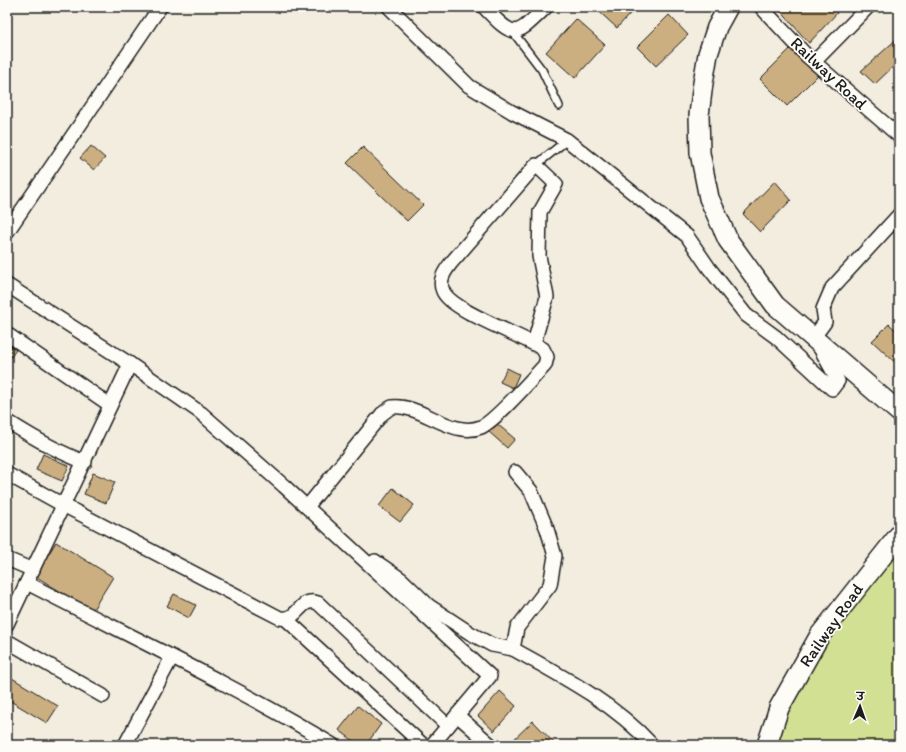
<svg xmlns="http://www.w3.org/2000/svg" width="906" height="752" viewBox="0 0 906 752" font-family="Itim,'Playpen Sans Deva',sans-serif">
	<style>
		.green { fill: #d2e094; stroke: #777e58 }
		.building { fill: #ccaf81; stroke: #1c1c1c }
		.lines { fill: none; stroke-linecap: round; stroke-linejoin: round }
		.lane-casing { stroke: #1c1c1c; stroke-width: 10 }
		.street-casing { stroke: #1c1c1c; stroke-width: 16 }
		.secondary-casing { stroke: #1c1c1c; stroke-width: 22 }
		.lane { stroke: #fdfcf7; stroke-width: 7 }
		.street { stroke: #fdfcf7; stroke-width: 13 }
		.secondary { stroke: #fdfcf7; stroke-width: 19 }
		.labels { text-anchor: middle; stroke-width: 3.5; stroke-linejoin: round; paint-order: stroke }
		.street-label { font-size: 17px; fill: #1c1c1c; stroke: #fdfcf7 }
	</style>
	<rect width="100%" height="100%" fill="#f3eddf"/>
	<filter id="ink" filterUnits="userSpaceOnUse"><feTurbulence type="fractalNoise" baseFrequency=".025" numOctaves="2"/><feDisplacementMap in="SourceGraphic" scale="8" xChannelSelector="R" yChannelSelector="G"/><feConvolveMatrix kernelMatrix="1 2 1 2 8 2 1 2 1" color-interpolation-filters="sRGB"/></filter>
	<g filter="url(#ink)">
		<polygon class="green" points="899,549 899,745 771,745 805,675 837,628"/>
		<g class="building">
			<polygon points="594,7 636,7 617,28"/>
			<polygon points="777,7 832,7 837,13 809,43"/>
			<polygon points="669,15 688,35 656,66 637,47"/>
			<polygon points="576,19 605,45 575,78 546,52"/>
			<polygon points="899,37 899,61 875,84 861,71"/>
			<polygon points="791,48 818,75 787,106 760,79"/>
			<polygon points="91,146 105,158 94,170 80,158"/>
			<polygon points="363,147 423,205 407,221 347,163"/>
			<polygon points="775,181 791,200 760,232 743,214"/>
			<polygon points="889,324 899,333 899,366 872,341"/>
			<polygon points="7,343 16,350 7,362"/>
			<polygon points="507,368 519,374 513,388 500,382"/>
			<polygon points="496,423 515,439 507,448 488,431"/>
			<polygon points="43,454 69,466 62,481 36,470"/>
			<polygon points="93,473 115,482 106,503 84,494"/>
			<polygon points="393,488 414,505 400,522 379,506"/>
			<polygon points="56,542 113,577 92,611 35,576"/>
			<polygon points="174,594 196,605 189,618 167,606"/>
			<polygon points="7,675 58,706 47,723 7,699"/>
			<polygon points="500,691 516,706 494,731 478,716"/>
			<polygon points="358,706 381,724 366,745 359,745 339,730"/>
			<polygon points="533,721 556,745 512,745 510,743"/>
		</g>
		<g class="lines">
			<defs>
				<g id="lane">
					<polyline points="513,32 542,70 559,106"/>
					<polyline points="536,165 567,140"/>
				</g>
				<g id="street">
					<polyline points="389,7 469,86 512,112 567,140 687,236 709,268 746,315 776,337 832,389 838,381 814,337 825,322 823,309 832,288 899,215"/>
					<path d="M484 7C515 40 515 37 546 7"/>
					<polyline points="761,7 807,56 899,136"/>
					<polyline points="814,62 868,7"/>
					<polyline points="7,232 160,7"/>
					<polyline points="7,285 130,364 201,413 284,486 490,676 432,745"/>
					<polyline points="7,334 110,405"/>
					<path d="M7 421C32 437 57 452 85 462"/>
					<path d="M515 472 531 491 547 529 555 556 550 585 517 628 513 649C562 676 615 704 652 745"/>
					<path d="M7 474 63 505 280 618C300 621 299 596 318 603L448 726"/>
					<path d="M307 507 382 414C385 412 389 408 392 407 420 403 452 439 481 427 495 421 532 379 545 365L547 357 543 349C522 335 451 311 443 291 438 280 445 271 451 263L536 165 556 184 540 212 539 256 547 297 534 343"/>
					<polyline points="7,559 33,570"/>
					<polyline points="375,561 401,579 429,606 470,633 492,645 513,649"/>
					<path d="M27 583C129 636 234 685 333 745"/>
					<polyline points="286,619 423,745"/>
					<polyline points="7,624 130,364"/>
					<polyline points="7,641 103,696"/>
					<polyline points="457,715 491,745"/>
					<polyline points="125,745 172,657"/>
				</g>
				<g id="secondary">
					<polyline points="728,7 717,27 708,54 703,83 699,115 700,153 709,198 728,240 775,305 899,412"/>
					<polyline points="767,745 779,708 820,635 899,535"/>
				</g>
			</defs>
			<use href="#lane" class="lane-casing"/>
			<use href="#street" class="street-casing"/>
			<use href="#secondary" class="secondary-casing"/>
			<use href="#lane" class="lane"/>
			<use href="#street" class="street"/>
			<use href="#secondary" class="secondary"/>
		</g>
	</g>
	<g class="labels">
		<g class="street-label">
			<text transform="translate(829 73) rotate(43)" y="6">Railway Road</text>
			<text transform="translate(831 625) rotate(-55)" y="6">Railway Road</text>
		</g>
	</g>
	<rect width="906" height="752" fill="none" stroke="#fdfcf7" stroke-width="24"/>
	<rect x="12" y="12" width="882" height="728" fill="none" stroke="#1c1c1c" stroke-width="1.5" filter="url(#ink)"/>
	<g transform="translate(860 706) rotate(2)" stroke="#fdfcf7" stroke-width="3" paint-order="stroke">
	<path d="M0-3L7 15L0 10L-7 15Z" fill="#1c1c1c"/>
	<text y="-6" font-size="11" font-weight="bold" text-anchor="middle" fill="#1c1c1c">उ</text>
	</g>
</svg>
